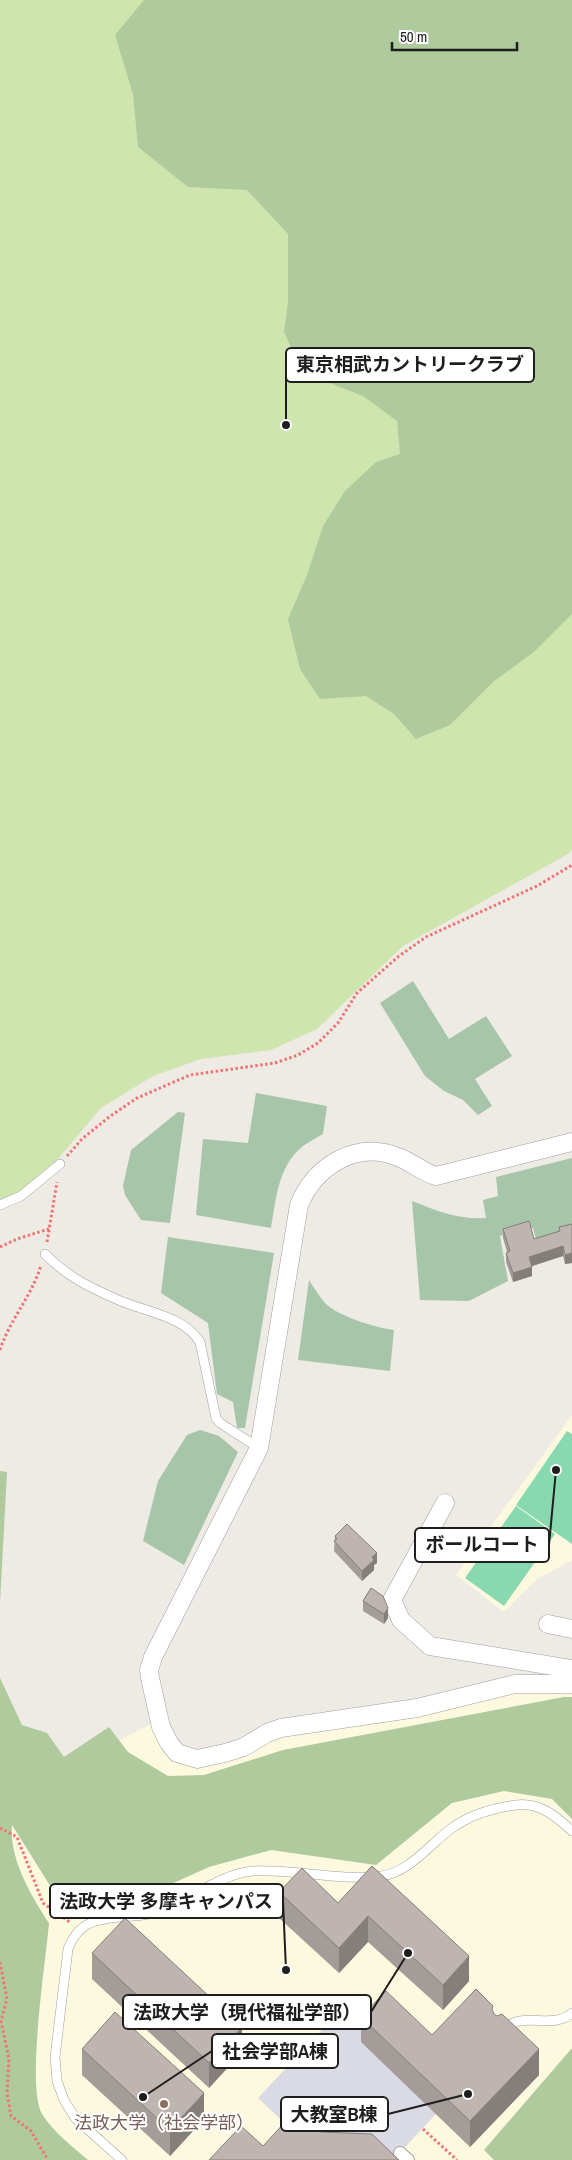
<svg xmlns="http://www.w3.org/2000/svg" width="572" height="2160" viewBox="0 0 572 2160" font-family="'Archivo Narrow','Noto Sans JP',sans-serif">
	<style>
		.education { fill: #fdf9df }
		.grass { fill: #cfe5ae }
		.forest { fill: #afca9c }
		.cemetery { fill: #a7c5a8 }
		.pitch { fill: #88d8b0 }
		.plaza { fill: #d9dae4 }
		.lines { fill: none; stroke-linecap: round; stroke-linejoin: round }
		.service-casing { stroke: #9f9f9f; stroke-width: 10 }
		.pedestrian-casing { stroke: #9f9f9f; stroke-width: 14 }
		.minor-casing { stroke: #9f9f9f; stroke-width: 19 }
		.path { stroke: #f07475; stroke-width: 3; stroke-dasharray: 2.5 2.5; stroke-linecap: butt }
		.service { stroke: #fff; stroke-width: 9 }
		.pedestrian { stroke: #fff; stroke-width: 12 }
		.minor { stroke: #fff; stroke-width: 18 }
		.wall { fill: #a39c98 }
		.shaded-wall { fill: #857f7c }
		.building { fill: #beb5b1; stroke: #857f7c }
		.education-dot { fill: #8d6e63; stroke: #fff; stroke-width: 2 }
		.labels { text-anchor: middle; stroke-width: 4; stroke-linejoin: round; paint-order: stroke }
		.education-label { font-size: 18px; fill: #785e54; stroke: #fff }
		.leader { fill: none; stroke: #1e1e1e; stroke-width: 2 }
		.callout-dot { fill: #1e1e1e; stroke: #fff; stroke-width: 2 }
		.callout { fill: #fff; stroke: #1e1e1e; stroke-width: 2 }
		.callout-label { font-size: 19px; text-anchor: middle; font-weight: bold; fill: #1e1e1e }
	</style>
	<rect width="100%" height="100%" fill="#eeeae4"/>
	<g class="education">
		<polygon points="572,1415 572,1560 537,1579 504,1612 456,1575"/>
		<polygon points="516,1691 560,1694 572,1692 572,2160 16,2160 0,2138 0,1801 151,1724 167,1755 178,1763 199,1769 247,1756 267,1743 289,1735"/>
	</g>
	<polygon class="grass" points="0,0 572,0 572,850 568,854 403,946 317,1029 271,1050 201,1059 153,1076 101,1108 52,1166 0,1209"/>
	<g class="forest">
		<polygon points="144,0 572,0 572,614 535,651 493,682 450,725 416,739 394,714 366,696 320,699 300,669 288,619 307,575 323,526 345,491 376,462 400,454 397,421 363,396 327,382 298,363 284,332 288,303 288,234 247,190 188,187 138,147 133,94 115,35"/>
		<polygon points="0,1471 7,1472 0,1603"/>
		<path d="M0 1678 22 1725 47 1733 64 1757 109 1727 128 1752 168 1776 204 1775 283 1750 564 1697H572V1819L552 1799 504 1791 452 1803 376 1865 271 1850 209 1867 149 1894 77 1906 54 1892 12 1825C9 1858 31 1896 49 1923 46 1960 26 2086 42 2114 53 2132 72 2146 88 2160H0Z"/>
		<polygon points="572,2048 572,2160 494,2160 484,2150"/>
	</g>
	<g class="cemetery">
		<polygon points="413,981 449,1039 486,1016 512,1056 475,1079 492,1106 478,1115 463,1100 444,1091 425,1076 380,1003"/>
		<path d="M256 1093 327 1106 323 1134C316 1138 309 1142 303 1146 278 1166 276 1199 271 1228L196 1215 203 1139 248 1143Z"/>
		<polygon points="178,1112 185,1113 170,1223 141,1220 125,1195 123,1186 131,1150"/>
		<path d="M572 1158V1232L536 1239 533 1228 500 1236 508 1281 469 1301 420 1300 412 1201C437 1211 459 1220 486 1218L483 1200 498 1196 496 1177Z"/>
		<polygon points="168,1237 274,1253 245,1428 237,1428 233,1402 217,1394 208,1323 161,1293"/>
		<path d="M309 1280C314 1288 319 1296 325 1303 337 1316 377 1328 394 1330L390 1371 298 1360Z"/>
		<polygon points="200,1430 219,1436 238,1452 184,1565 143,1541 158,1481 187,1435"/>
	</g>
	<g class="pitch">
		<polygon points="567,1431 572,1434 572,1544 516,1505"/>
		<polygon points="516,1506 555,1534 504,1606 465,1578"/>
	</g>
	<polygon class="plaza" points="344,2006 371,2031 436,2114 394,2159 321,2157 258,2098"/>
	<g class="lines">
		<defs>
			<g id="service">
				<polyline points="0,1205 21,1196 60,1164"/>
				<path d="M45 1254C68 1277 87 1286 116 1299 144 1312 183 1315 200 1342L216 1418 220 1423 259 1448"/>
				<path d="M503 2030C523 2009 551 2031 572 2013"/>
				<path d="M122 2160 76 2119 64 2100 57 2081 55 2057 68 1949C73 1936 81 1925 96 1921 117 1914 141 1919 163 1910 190 1899 223 1873 253 1871 295 1869 338 1881 381 1876 409 1873 431 1843 452 1828 470 1815 494 1808 516 1805 539 1802 556 1816 572 1831"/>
			</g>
			<polyline id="pedestrian" points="400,2153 408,2160"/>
			<g id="minor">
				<path d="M572 1142 436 1176C422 1172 412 1162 398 1157 356 1140 315 1166 299 1205L259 1448 153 1657 149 1670 150 1678 161 1727 169 1743 177 1753 197 1759 225 1753 244 1747 267 1733 281 1728 417 1708 515 1684H572"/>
				<polyline points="445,1503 392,1600 401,1620 430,1646 572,1669"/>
				<polyline points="548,1624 572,1629"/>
			</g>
		</defs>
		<use href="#service" class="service-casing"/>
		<use href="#pedestrian" class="pedestrian-casing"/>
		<use href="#minor" class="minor-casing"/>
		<g class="path">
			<polyline points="67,1156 82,1139 109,1117 137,1098 190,1075 275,1063 298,1055 318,1043 338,1023 357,993 399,956 426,937 537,886 572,865"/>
			<polyline points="47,1242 57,1182"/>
			<polyline points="0,1247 17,1239 49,1229"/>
			<path d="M0 1350C10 1319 32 1296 41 1265"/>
			<polyline points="0,1828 17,1837 43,1903 71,1923"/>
			<polyline points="0,1962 7,1999 1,2021 9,2059 7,2093 11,2116 31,2131 48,2160"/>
			<polyline points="423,2129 457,2160"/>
		</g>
		<use href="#service" class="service"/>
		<use href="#pedestrian" class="pedestrian"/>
		<use href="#minor" class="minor"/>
	</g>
	<g class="wall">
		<polygon points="572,1224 572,1263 565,1264 563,1256 532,1266 532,1276 513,1282 506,1262 506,1253 507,1252 503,1238 503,1229 534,1239 559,1231 559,1227"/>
		<polygon points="335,1536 377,1563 374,1565 374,1570 362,1581 334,1551"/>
		<polygon points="371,1588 388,1618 384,1624 363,1611 363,1601"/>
		<polygon points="372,1866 469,1981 443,2010 368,1942 339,1973 279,1918 279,1892 338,1903"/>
		<polygon points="92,1953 242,2052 209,2088 92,1979"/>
		<polygon points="493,2013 539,2075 470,2147 361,2042 361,2017 432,2035"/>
		<polygon points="82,2049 204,2119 170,2156 82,2075"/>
	</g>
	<g class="shaded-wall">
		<polygon points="563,1246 563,1256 529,1267 529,1257"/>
		<polygon points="572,1253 572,1263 565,1264 565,1255"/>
		<polygon points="532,1267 532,1276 513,1282 513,1273"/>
		<polygon points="377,1553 377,1563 374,1565 374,1570 362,1581 362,1571 372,1557"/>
		<polygon points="388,1608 388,1618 384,1624 384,1614"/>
		<polygon points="368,1916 368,1942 339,1973 339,1948"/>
		<polygon points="469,1956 469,1981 443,2010 443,1985"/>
		<polygon points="242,2027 242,2052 209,2088 209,2063"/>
		<polygon points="539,2049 539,2075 470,2147 470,2121"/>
		<polygon points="204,2093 204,2119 170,2156 170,2130"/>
	</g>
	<g class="building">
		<polygon points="529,1221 534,1239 560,1231 559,1227 572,1224 572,1253 565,1255 563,1246 529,1257 532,1267 513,1273 506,1253 510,1251 503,1229"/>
		<polygon points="347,1524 377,1553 372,1557 374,1560 362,1571 334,1541 337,1539 335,1536"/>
		<polygon points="371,1588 383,1596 388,1608 384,1614 363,1601"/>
		<polygon points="372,1866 469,1956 443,1985 368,1916 339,1948 279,1892 302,1868 338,1903"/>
		<polygon points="125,1918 242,2027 209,2063 92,1953"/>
		<polygon points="476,1989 493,2006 492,2009 494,2014 497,2016 502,2014 539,2049 470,2121 361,2017 386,1991 432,2035"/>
		<polygon points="115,2012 204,2093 170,2130 82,2049"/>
		<polygon points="297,2109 321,2132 372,2134 399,2160 209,2160 241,2126 263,2146"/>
	</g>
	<circle class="education-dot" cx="164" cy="2104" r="5"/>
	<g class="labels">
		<g class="education-label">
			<text x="164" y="2129">法政大学（社会学部）</text>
		</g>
	</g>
	<path class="leader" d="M286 425L286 365M556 1470L549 1545M286 1970L283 1901M408 1953L371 2012M143 2097L212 2051M468 2094L388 2114"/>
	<g class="callout-dot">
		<circle cx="286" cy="425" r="5"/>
		<circle cx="556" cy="1470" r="5"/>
		<circle cx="286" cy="1970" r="5"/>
		<circle cx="408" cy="1953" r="5"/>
		<circle cx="143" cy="2097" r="5"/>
		<circle cx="468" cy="2094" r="5"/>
	</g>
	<g class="callout">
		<rect x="286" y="348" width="248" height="34" rx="5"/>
		<rect x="415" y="1528" width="134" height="34" rx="5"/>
		<rect x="50" y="1884" width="233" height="34" rx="5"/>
		<rect x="123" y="1995" width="248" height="34" rx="5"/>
		<rect x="212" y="2034" width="126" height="34" rx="5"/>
		<rect x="281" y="2097" width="107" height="34" rx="5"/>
	</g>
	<g class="callout-label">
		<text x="410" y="371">東京相武カントリークラブ</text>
		<text x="482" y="1551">ボールコート</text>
		<text x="166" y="1908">法政大学 多摩キャンパス</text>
		<text x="247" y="2019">法政大学（現代福祉学部）</text>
		<text x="275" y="2058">社会学部A棟</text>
		<text x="334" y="2121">大教室B棟</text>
	</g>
	<path d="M392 42v8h125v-8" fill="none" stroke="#1e1e1e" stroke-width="2.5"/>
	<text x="400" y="42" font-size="15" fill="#1e1e1e" stroke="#ffffff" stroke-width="4" paint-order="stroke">50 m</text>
</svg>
